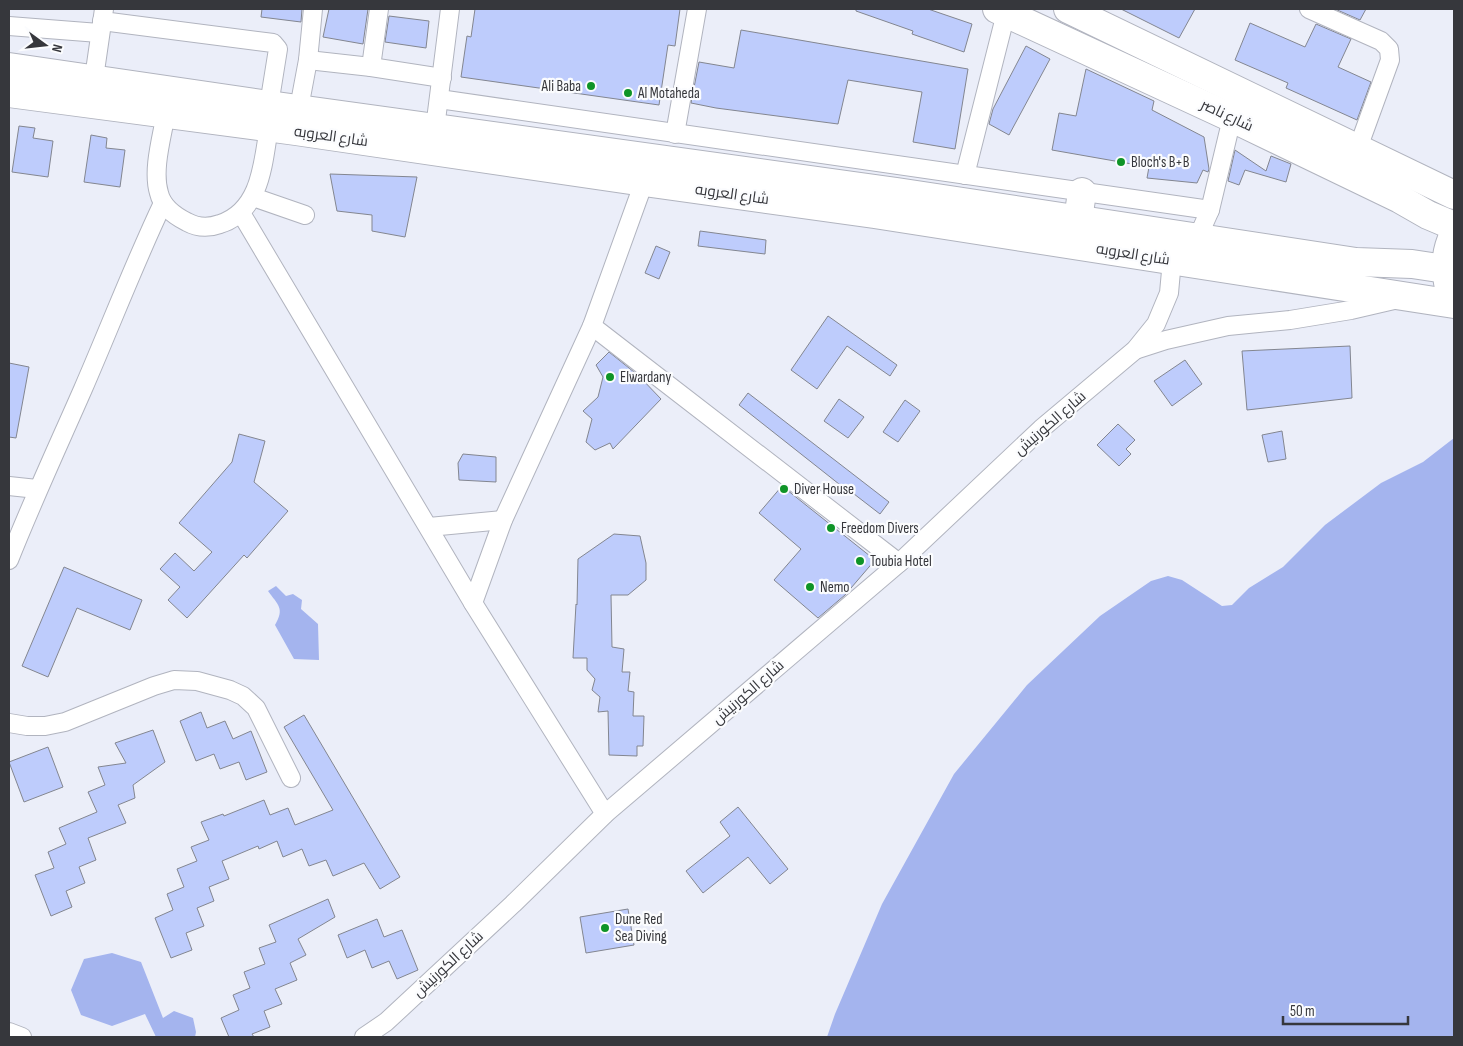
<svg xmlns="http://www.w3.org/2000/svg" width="1463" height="1046" viewBox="0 0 1463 1046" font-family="'Sofia Sans Condensed',Cairo,sans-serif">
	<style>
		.water { fill: #a4b4ee }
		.building { fill: #beccfc; stroke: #838690 }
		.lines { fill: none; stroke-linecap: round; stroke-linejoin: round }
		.minor-casing { stroke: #b1b4bf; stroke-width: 20 }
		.primary-casing { stroke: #b1b4bf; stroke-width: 30 }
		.minor { stroke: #fff; stroke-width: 18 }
		.primary { stroke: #fff; stroke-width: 28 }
		.poi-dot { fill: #0f9427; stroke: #fbfcfe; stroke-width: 2 }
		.labels { text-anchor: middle; stroke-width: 4.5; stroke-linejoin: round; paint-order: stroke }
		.poi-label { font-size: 15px; fill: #36373c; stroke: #fbfcfe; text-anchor: start }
		.street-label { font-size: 15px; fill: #36373c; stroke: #fbfcfe }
	</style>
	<rect width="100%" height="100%" fill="#ebeef9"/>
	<g class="water">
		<polygon points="1454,438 1454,1037 827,1037 835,1014 882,904 954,774 1027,685 1100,616 1151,581 1168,576 1182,580 1222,606 1232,605 1249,588 1283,567 1325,525 1381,483 1423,462"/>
		<path d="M276 586 286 596 293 594 302 600 301 609 318 624 319 660 294 659 275 625C285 608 278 605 268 591Z"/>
		<polygon points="112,953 141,962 163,1018 174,1011 193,1018 196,1032 195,1037 156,1037 145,1014 112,1026 81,1015 71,990 84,959"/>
	</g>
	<g class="building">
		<polygon points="262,9 302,9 301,22 261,17"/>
		<polygon points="329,9 368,9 363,44 323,37"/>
		<polygon points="475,9 680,9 675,46 668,45 659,105 461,77 467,36 471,37"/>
		<polygon points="856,9 928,9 972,24 964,52 912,34 913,31 856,11"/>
		<polygon points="1121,9 1195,9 1179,38"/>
		<polygon points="1335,9 1366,9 1360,20"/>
		<polygon points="389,16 429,21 426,48 385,42"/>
		<polygon points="1250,23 1305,47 1316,24 1351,39 1338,67 1371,82 1357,120 1286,88 1288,83 1235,60"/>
		<polygon points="741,30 968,69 955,149 913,142 922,92 848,80 838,124 716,108 691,103 699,62 734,68"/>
		<polygon points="1026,46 1050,59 1009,135 989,124 993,109"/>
		<polygon points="1086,69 1154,101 1152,110 1204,137 1209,169 1208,172 1203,170 1197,183 1147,178 1149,167 1052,150 1059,113 1076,116"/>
		<polygon points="19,126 35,128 33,138 53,141 48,177 12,172"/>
		<polygon points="91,135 107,138 106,148 125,150 120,187 84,182"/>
		<polygon points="1235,150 1266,171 1271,156 1291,164 1286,182 1245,170 1239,185 1228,181"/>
		<polygon points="330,174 417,177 405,237 372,231 372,215 337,211"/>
		<polygon points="700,231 766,240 765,254 698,246"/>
		<polygon points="656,246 670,252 659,279 645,273"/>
		<polygon points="828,316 897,365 890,376 847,346 817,389 791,370"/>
		<polygon points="1350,346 1352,398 1247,410 1242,351"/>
		<polygon points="609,352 639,376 661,399 613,449 610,443 595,450 586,442 592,419 583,411 598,397 603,377 596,365"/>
		<polygon points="1185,360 1202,384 1172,406 1154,381"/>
		<polygon points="9,363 29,367 16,438 9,437"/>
		<polygon points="748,393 889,502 880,514 845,487 844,488 739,405"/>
		<polygon points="839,399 864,417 848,438 824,421"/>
		<polygon points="905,400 920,411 898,442 883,432"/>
		<polygon points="1118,424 1135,440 1126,449 1131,454 1119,466 1097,445"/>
		<polygon points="1282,431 1286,459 1268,462 1262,435"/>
		<polygon points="239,434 265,441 254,482 288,511 247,558 244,555 187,618 168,600 180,587 160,569 175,553 194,571 212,552 179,523 232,462"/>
		<polygon points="463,454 496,457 496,482 459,480 458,463"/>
		<polygon points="782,486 875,560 845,595 818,618 774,580 801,549 759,513"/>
		<polygon points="614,534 640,536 646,563 646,580 628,595 611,595 612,647 624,649 622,672 630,672 628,691 634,692 633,716 644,716 643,746 637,746 637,756 609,755 608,711 598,712 600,697 592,690 595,679 587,670 587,658 573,658 576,604 577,605 578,559"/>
		<polygon points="64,567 142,600 130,630 77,608 48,677 22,666"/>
		<polygon points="201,712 207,728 225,721 233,739 251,731 267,772 246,780 239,762 220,769 214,754 196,761 180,721"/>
		<polygon points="304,715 400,877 380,889 364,863 333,876 326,860 309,866 302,849 283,857 277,841 259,849 258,846 222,861 229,879 209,887 214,901 197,908 204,926 186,933 192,950 171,958 155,918 173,910 167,894 184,887 177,869 197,861 191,847 209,840 201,822 223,814 224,816 264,800 270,815 288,808 295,825 333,810 284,727"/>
		<polygon points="153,730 165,762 133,785 135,798 118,805 126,823 88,838 96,860 79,867 85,883 66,891 72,907 51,916 35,875 54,868 48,852 66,844 59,828 97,812 88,792 105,785 98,767 126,763 115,743"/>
		<polygon points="48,747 63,787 24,802 9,762"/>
		<polygon points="738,807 788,869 770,884 748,857 703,893 686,871 730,836 720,822"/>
		<polygon points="328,899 335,917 298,939 306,955 290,963 297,980 275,989 282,1004 264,1011 270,1027 252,1034 254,1037 229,1037 221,1018 239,1010 233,995 250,988 244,972 265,964 259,948 276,942 269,925"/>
		<polygon points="628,909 634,945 586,953 580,917"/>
		<polygon points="377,919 384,937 402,930 418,970 397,979 389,961 372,968 365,950 347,958 338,935"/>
	</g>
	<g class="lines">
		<defs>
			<g id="minor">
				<polyline points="1309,9 1381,41 1389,49 1390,60 1358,148"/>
				<polyline points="102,21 273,43 278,49 269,105"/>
				<polyline points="9,26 99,33"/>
				<polyline points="308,60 371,67 442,78"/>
				<polyline points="371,67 379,9"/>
				<polyline points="94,78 104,9"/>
				<polyline points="439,99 1210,210"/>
				<polyline points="299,108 308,60 313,9"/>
				<path d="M166 113C162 137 152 170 159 193 162 206 175 216 187 222 198 228 209 228 220 224 261 211 263 163 269 127"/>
				<polyline points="435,128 450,9"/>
				<polyline points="675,134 697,9"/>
				<polyline points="965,175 1006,13"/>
				<polyline points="253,197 305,215"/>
				<polyline points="241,213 473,603 605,814"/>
				<polyline points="1197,239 1210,210 1232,118"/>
				<polyline points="592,326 899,563"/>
				<polyline points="1135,350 1166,340 1228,326 1290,320 1351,310 1394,300"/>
				<polyline points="9,486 37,489"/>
				<polyline points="429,527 503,520"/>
				<path d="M9 560C32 502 58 446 83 389 110 327 134 264 163 203"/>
				<polyline points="473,603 503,520 592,326 644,182"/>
				<polyline points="9,723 27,726 45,726 65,722 154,686 174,680 197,681 230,690 243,696 256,708 291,778"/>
				<polyline points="9,1032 22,1037"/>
				<polyline points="364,1037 386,1022 513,904 605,814 899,563 1041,429 1135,350 1156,324 1169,293 1172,260"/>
			</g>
			<g id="primary">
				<polyline points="997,9 1232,118 1400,199 1428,215 1454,226"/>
				<polyline points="1068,9 1454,195"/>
				<polyline points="9,67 269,105 897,192 1356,262 1412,264 1445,269"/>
				<polyline points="9,93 296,131 644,182 874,214 1454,304"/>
				<polyline points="1078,220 1082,192"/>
				<path d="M1449 288C1445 267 1445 253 1454 234"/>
			</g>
		</defs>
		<use href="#minor" class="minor-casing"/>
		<use href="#primary" class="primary-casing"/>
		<use href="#minor" class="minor"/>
		<use href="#primary" class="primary"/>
	</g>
	<g class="poi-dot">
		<circle cx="591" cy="86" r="5"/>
		<circle cx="628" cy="93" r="5"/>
		<circle cx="1121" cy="162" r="5"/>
		<circle cx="610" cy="377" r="5"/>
		<circle cx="784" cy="489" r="5"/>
		<circle cx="831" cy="528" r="5"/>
		<circle cx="860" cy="561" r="5"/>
		<circle cx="810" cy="587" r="5"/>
		<circle cx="605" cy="928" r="5"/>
	</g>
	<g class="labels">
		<g class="poi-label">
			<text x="581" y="91" text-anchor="end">Ali Baba</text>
			<text x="638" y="98">Al Motaheda</text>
			<text x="1131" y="167">Bloch's B+B</text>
			<text x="620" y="382">Elwardany</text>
			<text x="794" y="494">Diver House</text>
			<text x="841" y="533">Freedom Divers</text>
			<text x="870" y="566">Toubia Hotel</text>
			<text x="820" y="592">Nemo</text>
			<text x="615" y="924">Dune Red<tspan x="615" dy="17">Sea Diving</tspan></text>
		</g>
		<g class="street-label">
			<text transform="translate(1227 115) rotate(25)" y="5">شارع ناصر</text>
			<text transform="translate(331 136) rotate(8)" y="5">شارع العروبه</text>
			<text transform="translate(732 194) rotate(8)" y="5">شارع العروبه</text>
			<text transform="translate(1133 254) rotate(9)" y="5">شارع العروبه</text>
			<text transform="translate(1050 423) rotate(-41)" y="5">شارع الكورنيش</text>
			<text transform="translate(748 692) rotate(-41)" y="5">شارع الكورنيش</text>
			<text transform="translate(448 964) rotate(-43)" y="5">شارع الكورنيش</text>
		</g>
	</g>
	<rect width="1463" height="1046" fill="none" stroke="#36373c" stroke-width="20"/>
	<g transform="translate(45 45) rotate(105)" stroke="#fbfcfe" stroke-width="4" paint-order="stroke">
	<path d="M0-4L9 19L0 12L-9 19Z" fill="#36373c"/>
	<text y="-8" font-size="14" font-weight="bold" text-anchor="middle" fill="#36373c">N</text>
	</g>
	<path d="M1283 1016v8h125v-8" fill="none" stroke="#36373c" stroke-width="2.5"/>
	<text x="1290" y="1016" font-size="15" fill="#36373c" stroke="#fbfcfe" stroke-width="4" paint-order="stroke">50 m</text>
</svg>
